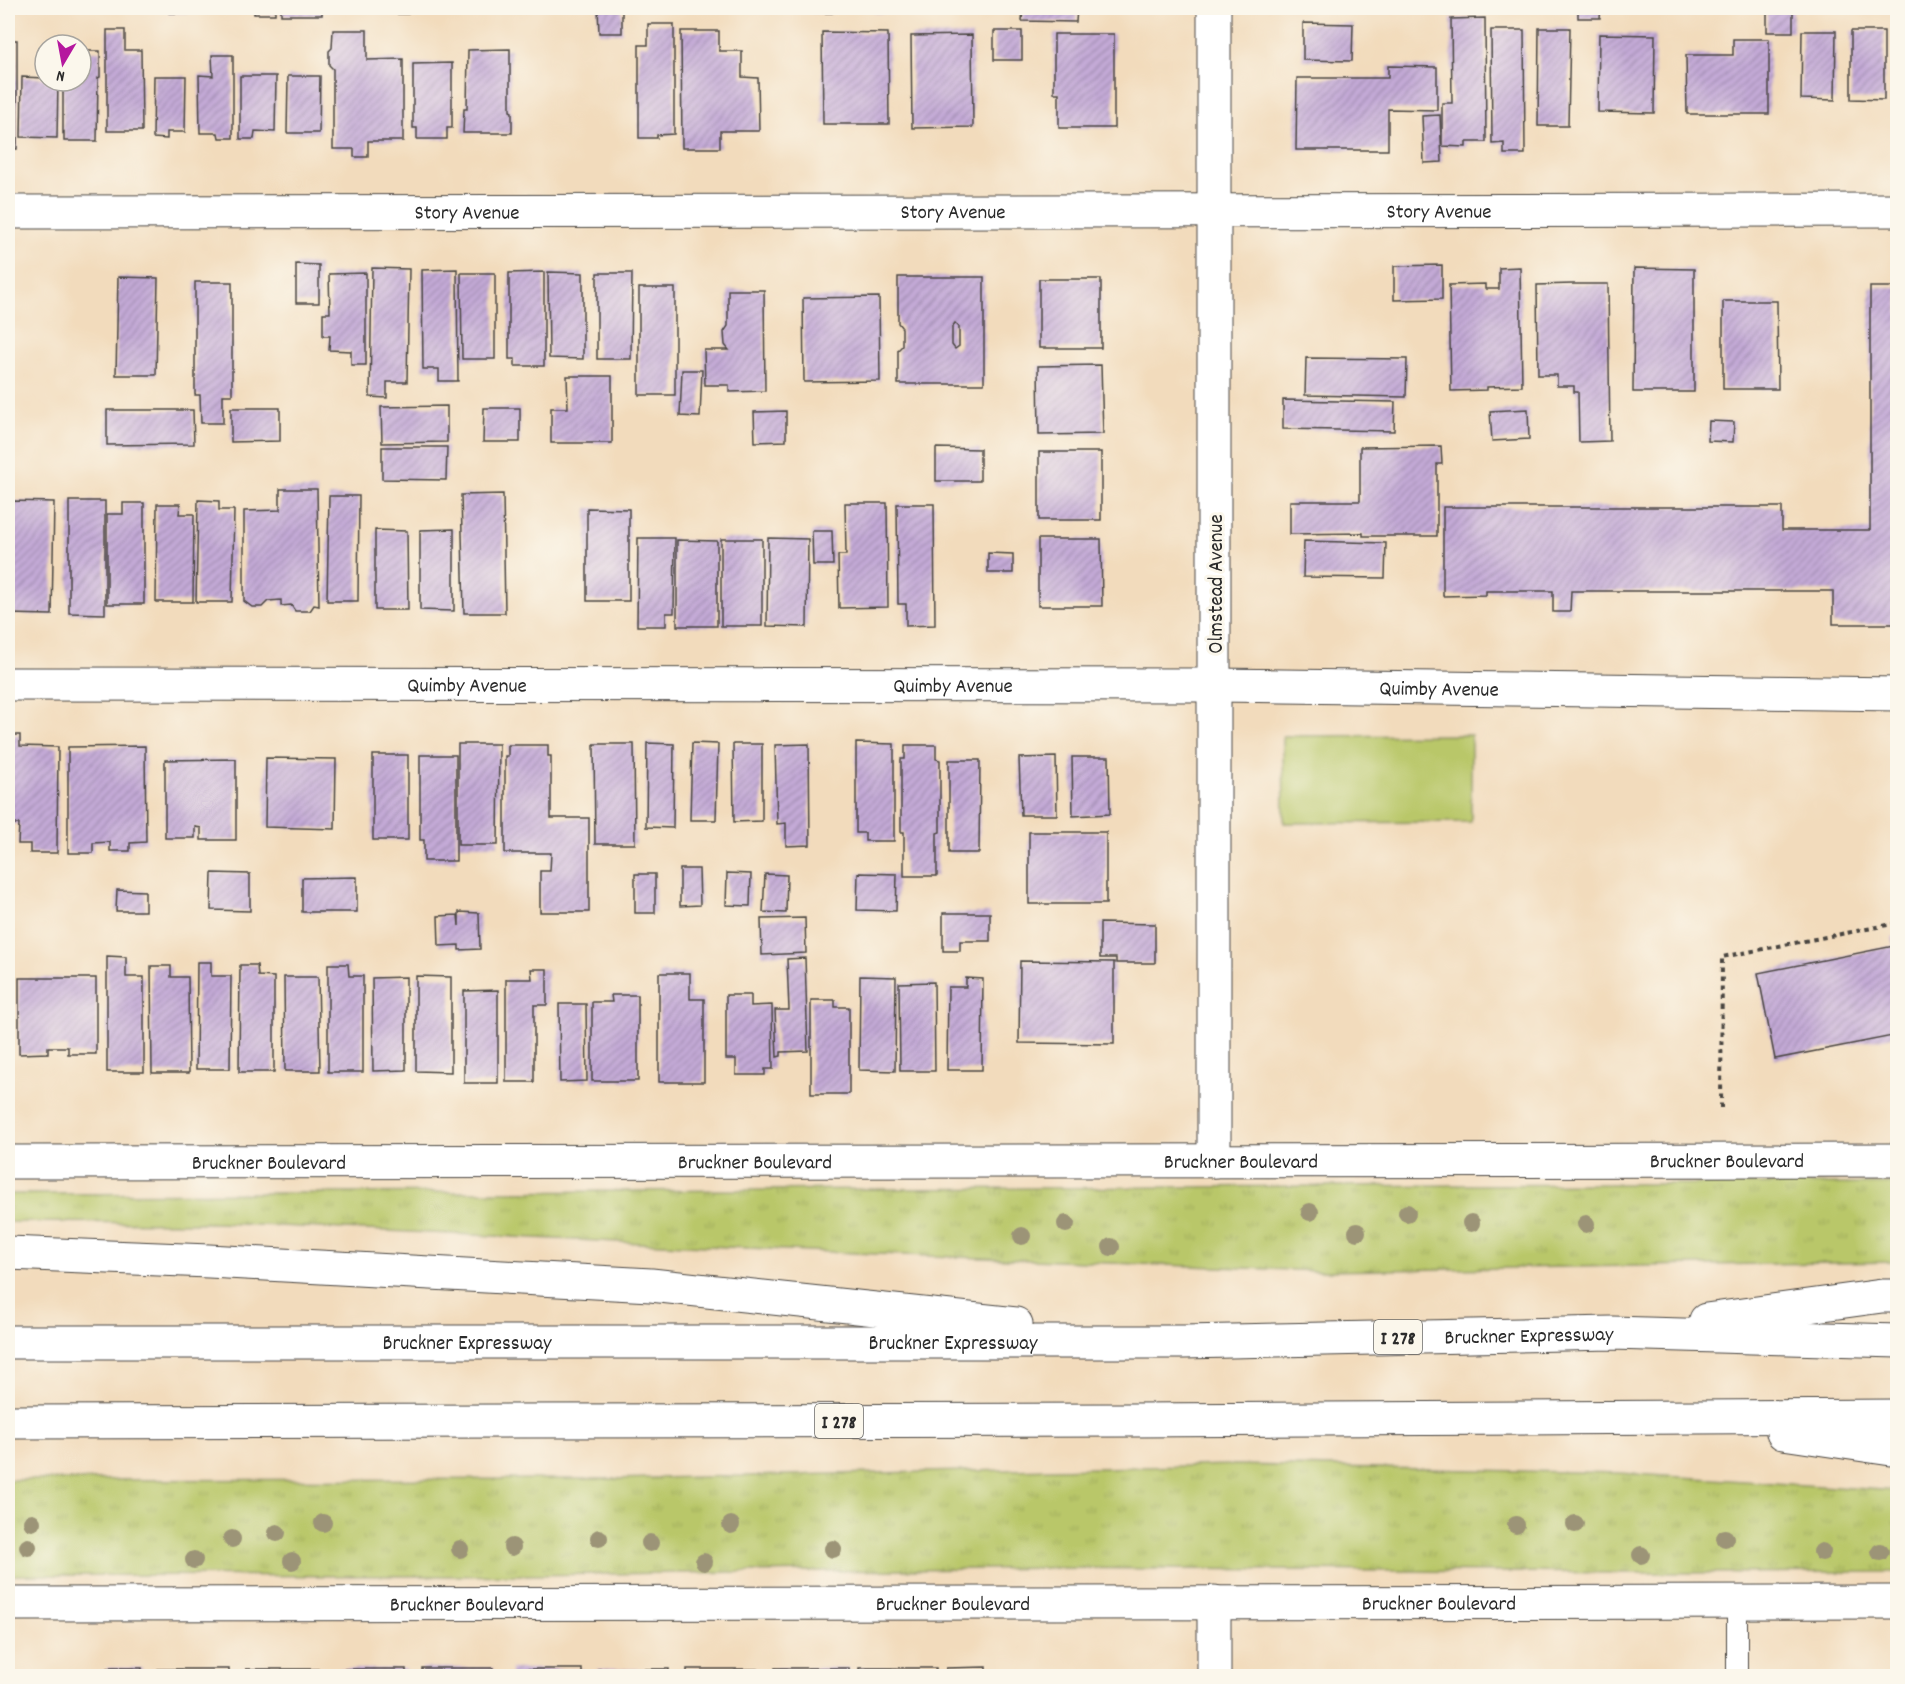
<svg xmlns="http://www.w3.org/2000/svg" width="1905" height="1684" viewBox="0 0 1905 1684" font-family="Dekko,sans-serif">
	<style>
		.grass { fill: url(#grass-tufts); stroke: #72794a; stroke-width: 1.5 }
		.pitch { fill: #b9c769; stroke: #72794a; stroke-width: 1.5 }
		.building { fill: url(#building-hatch); fill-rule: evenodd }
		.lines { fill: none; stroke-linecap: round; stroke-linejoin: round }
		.lane-casing { stroke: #494541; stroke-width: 22 }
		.street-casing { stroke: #494541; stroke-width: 35 }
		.secondary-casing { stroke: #494541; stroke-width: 35 }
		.highway-casing { stroke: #494541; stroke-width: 35 }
		.path { stroke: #494541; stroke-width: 4; stroke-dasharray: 4.5 4.5; stroke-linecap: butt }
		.lane { stroke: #fff; stroke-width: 20 }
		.street { stroke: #fff; stroke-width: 33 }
		.secondary { stroke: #fff; stroke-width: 33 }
		.highway { stroke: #fff; stroke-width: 33 }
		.tree { fill: #9c9477 }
		.labels { text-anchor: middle; stroke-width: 6; stroke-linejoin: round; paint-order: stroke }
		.shield { fill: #fbf7ec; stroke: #696865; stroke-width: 1.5 }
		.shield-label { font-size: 20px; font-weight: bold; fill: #2b2b2b }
		.street-label { font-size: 21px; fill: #2b2b2b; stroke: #fbf7ec }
	</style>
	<defs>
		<pattern id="grass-tufts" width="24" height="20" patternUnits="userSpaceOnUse" patternTransform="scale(1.5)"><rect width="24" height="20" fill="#b9c769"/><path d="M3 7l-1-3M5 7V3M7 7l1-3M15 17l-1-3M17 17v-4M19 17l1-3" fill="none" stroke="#9fab5b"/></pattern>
		<pattern id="building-hatch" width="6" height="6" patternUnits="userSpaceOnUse" patternTransform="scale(1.5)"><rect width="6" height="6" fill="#c4aad7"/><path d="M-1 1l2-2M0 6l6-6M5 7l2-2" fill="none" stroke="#9f8baf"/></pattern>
	</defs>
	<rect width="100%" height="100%" fill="#fbf7ec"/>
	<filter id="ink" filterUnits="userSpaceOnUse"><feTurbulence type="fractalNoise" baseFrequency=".0167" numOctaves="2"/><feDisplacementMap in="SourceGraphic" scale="12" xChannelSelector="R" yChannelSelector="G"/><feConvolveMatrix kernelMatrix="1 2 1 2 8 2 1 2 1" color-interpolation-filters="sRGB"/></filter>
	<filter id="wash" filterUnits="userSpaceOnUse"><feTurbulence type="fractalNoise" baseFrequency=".008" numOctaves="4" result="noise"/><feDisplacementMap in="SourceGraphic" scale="24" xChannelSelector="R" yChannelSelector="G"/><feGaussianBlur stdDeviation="1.35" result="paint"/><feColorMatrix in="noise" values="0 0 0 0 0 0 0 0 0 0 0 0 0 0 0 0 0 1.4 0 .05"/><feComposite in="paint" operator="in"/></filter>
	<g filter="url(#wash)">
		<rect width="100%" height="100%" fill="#f2dbbc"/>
		<g class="grass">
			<polygon points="1614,1184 1897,1184 1897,1262 1320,1271 853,1253 218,1223 8,1222 8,1194 332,1193"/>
			<polygon points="1235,1465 1619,1473 1897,1491 1897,1572 1632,1573 1052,1568 444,1576 8,1575 8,1480 611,1479"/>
		</g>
		<polygon class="pitch" points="1471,735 1471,822 1284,823 1283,736"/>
		<g id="blocks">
			<g class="building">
				<rect x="169" y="8" width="18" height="5"/>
				<polygon points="200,8 222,8 222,13 201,13"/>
				<rect x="254" y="8" width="21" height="6"/>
				<rect x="281" y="8" width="41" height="7"/>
				<rect x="389" y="8" width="19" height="6"/>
				<polygon points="598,8 622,8 622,33 599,33"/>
				<rect x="811" y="8" width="21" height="5"/>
				<rect x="874" y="8" width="22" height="5"/>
				<polygon points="1023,8 1077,8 1076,22 1022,21"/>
				<polygon points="1578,8 1601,8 1600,18 1578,18"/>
				<rect x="1767" y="8" width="26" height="24"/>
				<polygon points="1485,18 1486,142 1466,142 1466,147 1442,146 1442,103 1452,103 1451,19"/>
				<polygon points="1303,23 1353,24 1352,61 1303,60"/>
				<polygon points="648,24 674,24 674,134 657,135 657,138 639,138 639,45 648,45"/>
				<polygon points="1539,28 1570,28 1568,126 1538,126"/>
				<polygon points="107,30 125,30 125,50 141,50 142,131 107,131"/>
				<polygon points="333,30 367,30 367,60 403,59 403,141 368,141 368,157 354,157 354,149 333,149 333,69 329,65 329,51 332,48"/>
				<polygon points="1491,30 1524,30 1525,154 1504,154 1504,143 1492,144"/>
				<polygon points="681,31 719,31 719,51 742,51 742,77 758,78 759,131 720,131 720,148 682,148"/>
				<rect x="994" y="31" width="28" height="29"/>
				<polygon points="1802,31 1836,31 1835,100 1801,99"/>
				<polygon points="1851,31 1884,31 1884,100 1851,99"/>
				<polygon points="822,32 888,33 889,124 823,124"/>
				<polygon points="1054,34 1114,34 1114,128 1059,128 1059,93 1054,93"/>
				<polygon points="1599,34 1655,35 1654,113 1598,112"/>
				<polygon points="972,35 973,127 912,128 911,36"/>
				<polygon points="1733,39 1769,39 1769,114 1687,114 1686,55 1733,55"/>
				<rect x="8" y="40" width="9" height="109"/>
				<rect x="64" y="41" width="16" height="4"/>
				<polygon points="510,49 510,111 512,112 512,133 463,133 464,109 467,109 468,50"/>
				<polygon points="81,51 100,51 100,77 98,78 97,141 64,141 64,132 63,133 63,81 81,81"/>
				<polygon points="212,55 233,55 233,138 219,138 218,133 200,133 199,75 213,76"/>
				<polygon points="452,63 452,128 447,128 447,139 417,139 417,128 413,128 413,64"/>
				<polygon points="1388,66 1437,67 1437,110 1388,109 1388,150 1296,150 1297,78 1388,78"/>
				<polygon points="154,76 186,76 185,132 167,132 167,139 153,138"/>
				<polygon points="240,76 276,76 275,132 255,131 254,139 240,139"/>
				<polygon points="288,76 320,76 319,133 287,133"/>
				<polygon points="22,77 45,78 45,81 58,81 57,138 21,137"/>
				<polygon points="1440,115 1442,162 1424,163 1422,116"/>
				<polygon points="296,264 319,265 319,303 296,303"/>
				<polygon points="1442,265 1442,299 1394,300 1394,266"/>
				<polygon points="1520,267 1522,386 1487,387 1487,390 1451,391 1449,285 1485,284 1485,289 1499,289 1499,268"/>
				<polygon points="372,268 409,269 407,382 387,382 387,398 370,397"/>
				<polygon points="1634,268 1694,269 1694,392 1633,392"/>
				<polygon points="457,269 458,381 439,381 439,369 423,369 422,270"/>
				<polygon points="544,272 544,366 515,366 515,359 509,359 509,273"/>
				<polygon points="548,272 583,273 583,359 549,358"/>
				<polygon points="366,273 366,365 351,365 351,351 329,350 330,336 323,336 323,313 330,313 329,274"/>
				<polygon points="461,273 495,273 495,359 462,359"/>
				<polygon points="597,273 632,273 631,359 597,359"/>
				<polygon points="118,277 158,278 156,375 116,375"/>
				<path d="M898 277H984V384H898V350L902 346V328L898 323ZM955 323 959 327V346L955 349 952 345V327Z"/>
				<rect x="1039" y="279" width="62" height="69"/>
				<polygon points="195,282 232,282 232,395 223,395 223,423 201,423 200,395 195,395"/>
				<polygon points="1573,284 1608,284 1610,441 1579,442 1578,392 1574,392 1574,386 1557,386 1557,375 1538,375 1537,285"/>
				<polygon points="1870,287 1898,287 1898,624 1833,624 1833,591 1571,591 1570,612 1553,612 1553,591 1486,591 1486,595 1443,596 1443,507 1782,507 1782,530 1870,530"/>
				<rect x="639" y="288" width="36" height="107"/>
				<polygon points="728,290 764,290 765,391 729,392 729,385 705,385 704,350 729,350 725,345 724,332 728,326"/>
				<polygon points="879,297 880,381 804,382 803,298"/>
				<polygon points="1723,301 1777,301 1778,389 1723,389"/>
				<polygon points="1306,358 1407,359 1406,397 1305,395"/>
				<polygon points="1101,365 1103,434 1039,435 1038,366"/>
				<polygon points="682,370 702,370 700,417 680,416"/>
				<polygon points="567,376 612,376 612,443 551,443 551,408 568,408"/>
				<polygon points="1283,400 1395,402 1394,431 1283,429"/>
				<polygon points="447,406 447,442 382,443 381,407"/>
				<polygon points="231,408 280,408 280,441 231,442"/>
				<polygon points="484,408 520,408 520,442 483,442"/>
				<polygon points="1528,409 1529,439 1492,441 1490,411"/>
				<polygon points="107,410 193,410 194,444 107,445"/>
				<polygon points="786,411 786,441 755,442 754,412"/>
				<polygon points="1709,421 1734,422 1733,442 1708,441"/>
				<polygon points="1441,446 1442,464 1437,464 1437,536 1363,536 1363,533 1290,534 1290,501 1360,501 1360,447"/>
				<polygon points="382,447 447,447 446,480 382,479"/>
				<polygon points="936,448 980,449 980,481 936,481"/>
				<rect x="1039" y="452" width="62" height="68"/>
				<polygon points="280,489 317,489 319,606 314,605 310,611 295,611 291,605 281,606 281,600 268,601 262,607 252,607 244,601 244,511 280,510"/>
				<polygon points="503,494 505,613 464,613 461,495"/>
				<polygon points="329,496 359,496 358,601 327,601"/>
				<polygon points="198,500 219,501 219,510 234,510 232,602 196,602"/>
				<polygon points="8,501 54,502 52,615 8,614"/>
				<polygon points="69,501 105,501 105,614 69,613"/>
				<polygon points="123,503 144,503 144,604 107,604 107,514 123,514"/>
				<polygon points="845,503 887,503 888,607 839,608 838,555 846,555"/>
				<polygon points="157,504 180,504 179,514 194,514 193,602 156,602"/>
				<polygon points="897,504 934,504 935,625 906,626 906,604 898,604"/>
				<polygon points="587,508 629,509 629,601 587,601"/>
				<polygon points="454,529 454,611 420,610 420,530"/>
				<polygon points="375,530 407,531 408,610 375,610"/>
				<polygon points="812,531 832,531 833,565 813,565"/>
				<polygon points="638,538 675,538 674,613 666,613 666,626 637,626"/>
				<polygon points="768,538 808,539 807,627 767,626"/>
				<rect x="721" y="539" width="41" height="87"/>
				<polygon points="1038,539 1101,539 1102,606 1038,606"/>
				<polygon points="677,540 717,541 717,626 677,626"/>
				<polygon points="1304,541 1386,543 1385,578 1303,577"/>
				<polygon points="988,553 1013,554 1013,573 988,573"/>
				<polygon points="8,735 20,735 20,746 58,747 57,853 30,853 30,844 18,844 19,824 8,824"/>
				<polygon points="647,743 674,744 673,828 646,827"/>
				<polygon points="692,743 718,744 716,820 690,820"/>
				<polygon points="856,743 894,744 894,841 865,841 865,833 856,833"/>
				<polygon points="458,744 499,744 498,845 458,845"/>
				<polygon points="594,744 634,744 635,844 595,844"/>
				<polygon points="733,744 762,744 762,821 734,822"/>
				<polygon points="809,744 810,845 786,846 786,823 777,824 775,745"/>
				<polygon points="508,745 548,745 548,756 551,756 551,818 589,818 589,912 540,912 540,871 550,871 551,853 505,853 505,756 508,756"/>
				<polygon points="905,745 936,745 936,759 940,760 940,832 937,833 937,876 904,876 904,832 901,832 901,759 905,759"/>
				<polygon points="145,746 146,842 130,843 130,851 110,851 110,842 93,843 93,853 68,853 68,747"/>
				<rect x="373" y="755" width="35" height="85"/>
				<polygon points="420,755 456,755 456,861 424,861 424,840 420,840"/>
				<polygon points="1056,757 1057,815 1021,815 1019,758"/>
				<polygon points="1072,757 1109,757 1110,814 1073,816"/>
				<polygon points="266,758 336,759 335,829 265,827"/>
				<polygon points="236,759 236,840 201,840 201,828 195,827 195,838 165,838 165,760"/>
				<polygon points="949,760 980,760 979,853 949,853"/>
				<rect x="1029" y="832" width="77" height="72"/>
				<polygon points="680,869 699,869 700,905 680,906"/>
				<polygon points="212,873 250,874 250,911 211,910"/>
				<polygon points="727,873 751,874 750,906 726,905"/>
				<polygon points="858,873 897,874 896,911 857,910"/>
				<rect x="635" y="874" width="20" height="39"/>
				<polygon points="765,874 787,875 786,913 763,912"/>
				<polygon points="357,877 357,912 302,912 302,878"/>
				<polygon points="117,890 145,891 145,911 116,911"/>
				<polygon points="459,912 479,913 480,949 459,950 459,945 439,946 438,916 458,915 459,926"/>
				<polygon points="943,913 990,913 990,941 960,941 960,951 943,951"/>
				<polygon points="805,918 806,953 762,955 761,919"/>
				<polygon points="1100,923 1155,924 1155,963 1116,963 1116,958 1100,958"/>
				<polygon points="1898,936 1898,1035 1775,1059 1758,973 1894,946 1892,937"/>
				<polygon points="107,956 126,957 126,977 144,977 144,1072 107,1072"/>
				<polygon points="805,958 808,1051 781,1052 781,1056 777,1057 775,1010 789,1010 787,959"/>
				<polygon points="1020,961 1114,962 1114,1044 1019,1043"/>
				<polygon points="197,962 211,962 211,976 231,976 230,1069 196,1069"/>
				<polygon points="328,964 348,964 349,976 363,976 363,1072 328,1072"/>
				<polygon points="240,965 257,965 258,976 274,977 274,1072 239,1072"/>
				<polygon points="151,966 171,966 171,977 188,977 189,1073 152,1073"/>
				<polygon points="531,969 547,969 547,1005 534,1005 534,1082 506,1082 506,979 532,979"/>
				<polygon points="659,973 690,973 690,999 704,999 704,1082 659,1082"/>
				<polygon points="416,976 451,977 451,1072 416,1071"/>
				<polygon points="860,976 896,977 895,1071 859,1070"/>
				<polygon points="284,977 318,977 320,1071 285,1071"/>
				<polygon points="406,977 406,1070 373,1071 372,978"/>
				<polygon points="19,978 96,978 96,1054 68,1054 68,1047 48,1047 48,1053 19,1054"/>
				<polygon points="966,978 983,979 982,1070 947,1070 948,987 966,987"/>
				<polygon points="934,982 935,1071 900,1071 899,983"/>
				<polygon points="498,990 498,1083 464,1083 464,991"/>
				<polygon points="611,995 638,995 638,1081 592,1081 592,1002 612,1002"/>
				<polygon points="726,995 751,995 751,1006 772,1005 773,1069 765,1069 765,1075 736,1075 736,1059 726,1059"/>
				<polygon points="811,1000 835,1000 835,1007 849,1007 849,1094 811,1094"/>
				<polygon points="559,1004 586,1004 587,1081 560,1082"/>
				<polygon points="986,1667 986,1676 946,1676 946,1668"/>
				<rect x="107" y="1668" width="35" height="8"/>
				<rect x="422" y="1668" width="71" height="8"/>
				<rect x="775" y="1668" width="74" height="8"/>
				<rect x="859" y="1668" width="77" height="8"/>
				<rect x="158" y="1669" width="71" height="7"/>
				<rect x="246" y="1669" width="72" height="7"/>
				<rect x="334" y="1669" width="72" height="7"/>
				<rect x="511" y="1669" width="71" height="7"/>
				<rect x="598" y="1669" width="71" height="7"/>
				<rect x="687" y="1669" width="70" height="7"/>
				<polygon points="1112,1673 1112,1676 1020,1676 1019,1674"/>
			</g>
		</g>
	</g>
	<g filter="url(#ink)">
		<use href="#blocks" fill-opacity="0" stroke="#494541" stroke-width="1.5"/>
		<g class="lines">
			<defs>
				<polyline id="lane" points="1737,1676 1737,1602"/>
				<g id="street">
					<polyline points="1214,8 1214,1161"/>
					<path id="s1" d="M8 212 1898 210"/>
					<path id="s2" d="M8 684 1215 685 1898 694"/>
					<polyline points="1214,1602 1214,1676"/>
				</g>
				<g id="secondary">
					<path id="s3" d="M8 1162 1898 1160"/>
					<path id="s4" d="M8 1604 1898 1602"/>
				</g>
				<g id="highway">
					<polyline points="8,1253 209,1261 651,1285 1016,1324"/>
					<polyline points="1706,1320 1882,1296 1898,1296"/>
					<path id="s5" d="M8 1342H1184L1612 1333 1898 1341"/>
					<polyline points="8,1422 1132,1420 1898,1416"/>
					<polyline points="1783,1433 1898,1450"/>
				</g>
			</defs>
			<use href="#lane" class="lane-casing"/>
			<use href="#street" class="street-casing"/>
			<use href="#secondary" class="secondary-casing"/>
			<use href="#highway" class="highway-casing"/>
			<polyline class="path" points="1721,1108 1722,957 1898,923"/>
			<use href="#lane" class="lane"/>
			<use href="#street" class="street"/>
			<use href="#secondary" class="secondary"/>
			<use href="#highway" class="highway"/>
		</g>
		<g class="tree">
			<circle cx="1310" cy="1212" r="9"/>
			<circle cx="1407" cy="1213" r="9"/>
			<circle cx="1471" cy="1223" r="9"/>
			<circle cx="1066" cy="1224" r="9"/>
			<circle cx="1586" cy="1224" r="9"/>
			<circle cx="1357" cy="1232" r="9"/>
			<circle cx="1022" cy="1236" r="9"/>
			<circle cx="1111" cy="1247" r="9"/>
			<circle cx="32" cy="1522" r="9"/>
			<circle cx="323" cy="1523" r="9"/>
			<circle cx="1575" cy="1524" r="9"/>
			<circle cx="731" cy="1525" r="9"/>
			<circle cx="1516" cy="1525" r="9"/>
			<circle cx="277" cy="1533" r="9"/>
			<circle cx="599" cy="1538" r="9"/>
			<circle cx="1725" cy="1538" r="9"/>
			<circle cx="232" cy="1539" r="9"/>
			<circle cx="650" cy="1543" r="9"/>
			<circle cx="28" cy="1547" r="9"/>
			<circle cx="512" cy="1547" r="9"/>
			<circle cx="460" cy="1549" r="9"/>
			<circle cx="833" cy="1549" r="9"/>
			<circle cx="1822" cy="1552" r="9"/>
			<circle cx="1880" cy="1552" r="9"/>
			<circle cx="1641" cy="1555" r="9"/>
			<circle cx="194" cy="1560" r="9"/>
			<circle cx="292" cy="1561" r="9"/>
			<circle cx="704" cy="1562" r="9"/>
		</g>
	</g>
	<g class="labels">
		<g class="shield">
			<rect x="1374" y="1320" width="48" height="34" rx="4.5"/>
			<rect x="815" y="1404" width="48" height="34" rx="4.5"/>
		</g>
		<g class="shield-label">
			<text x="1398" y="1344">I 278</text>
			<text x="839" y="1428">I 278</text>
		</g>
		<g class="street-label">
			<text dy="7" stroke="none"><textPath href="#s1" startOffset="1431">Story Avenue</textPath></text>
			<text dy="7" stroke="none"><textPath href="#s1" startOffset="945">Story Avenue</textPath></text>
			<text dy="7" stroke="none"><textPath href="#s1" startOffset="459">Story Avenue</textPath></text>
			<text transform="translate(1215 584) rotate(-90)" y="7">Olmstead Avenue</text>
			<text dy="7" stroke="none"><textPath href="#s2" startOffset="459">Quimby Avenue</textPath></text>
			<text dy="7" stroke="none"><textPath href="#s2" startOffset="945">Quimby Avenue</textPath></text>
			<text dy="7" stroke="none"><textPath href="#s2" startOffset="1431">Quimby Avenue</textPath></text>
			<text dy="7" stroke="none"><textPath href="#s3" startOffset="1719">Bruckner Boulevard</textPath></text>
			<text dy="7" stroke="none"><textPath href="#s3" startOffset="1233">Bruckner Boulevard</textPath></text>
			<text dy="7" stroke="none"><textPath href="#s3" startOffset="261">Bruckner Boulevard</textPath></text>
			<text dy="7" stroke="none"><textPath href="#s3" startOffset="747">Bruckner Boulevard</textPath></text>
			<text dy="7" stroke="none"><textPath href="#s5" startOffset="1521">Bruckner Expressway</textPath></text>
			<text dy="7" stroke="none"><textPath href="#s5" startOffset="459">Bruckner Expressway</textPath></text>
			<text dy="7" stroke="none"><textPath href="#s5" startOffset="945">Bruckner Expressway</textPath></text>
			<text dy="7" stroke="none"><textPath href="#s4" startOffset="945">Bruckner Boulevard</textPath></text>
			<text dy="7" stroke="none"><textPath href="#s4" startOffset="1431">Bruckner Boulevard</textPath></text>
			<text dy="7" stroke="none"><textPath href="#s4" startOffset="459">Bruckner Boulevard</textPath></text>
		</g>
	</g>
	<rect width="1905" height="1684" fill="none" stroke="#fbf7ec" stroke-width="30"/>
	<g transform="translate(63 63) rotate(190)"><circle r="28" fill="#fbf7ec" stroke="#a8a59f" stroke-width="1.5"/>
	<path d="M0-4.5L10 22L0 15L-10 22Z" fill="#b5179e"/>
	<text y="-9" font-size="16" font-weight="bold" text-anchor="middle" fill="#2b2b2b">N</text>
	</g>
</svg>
